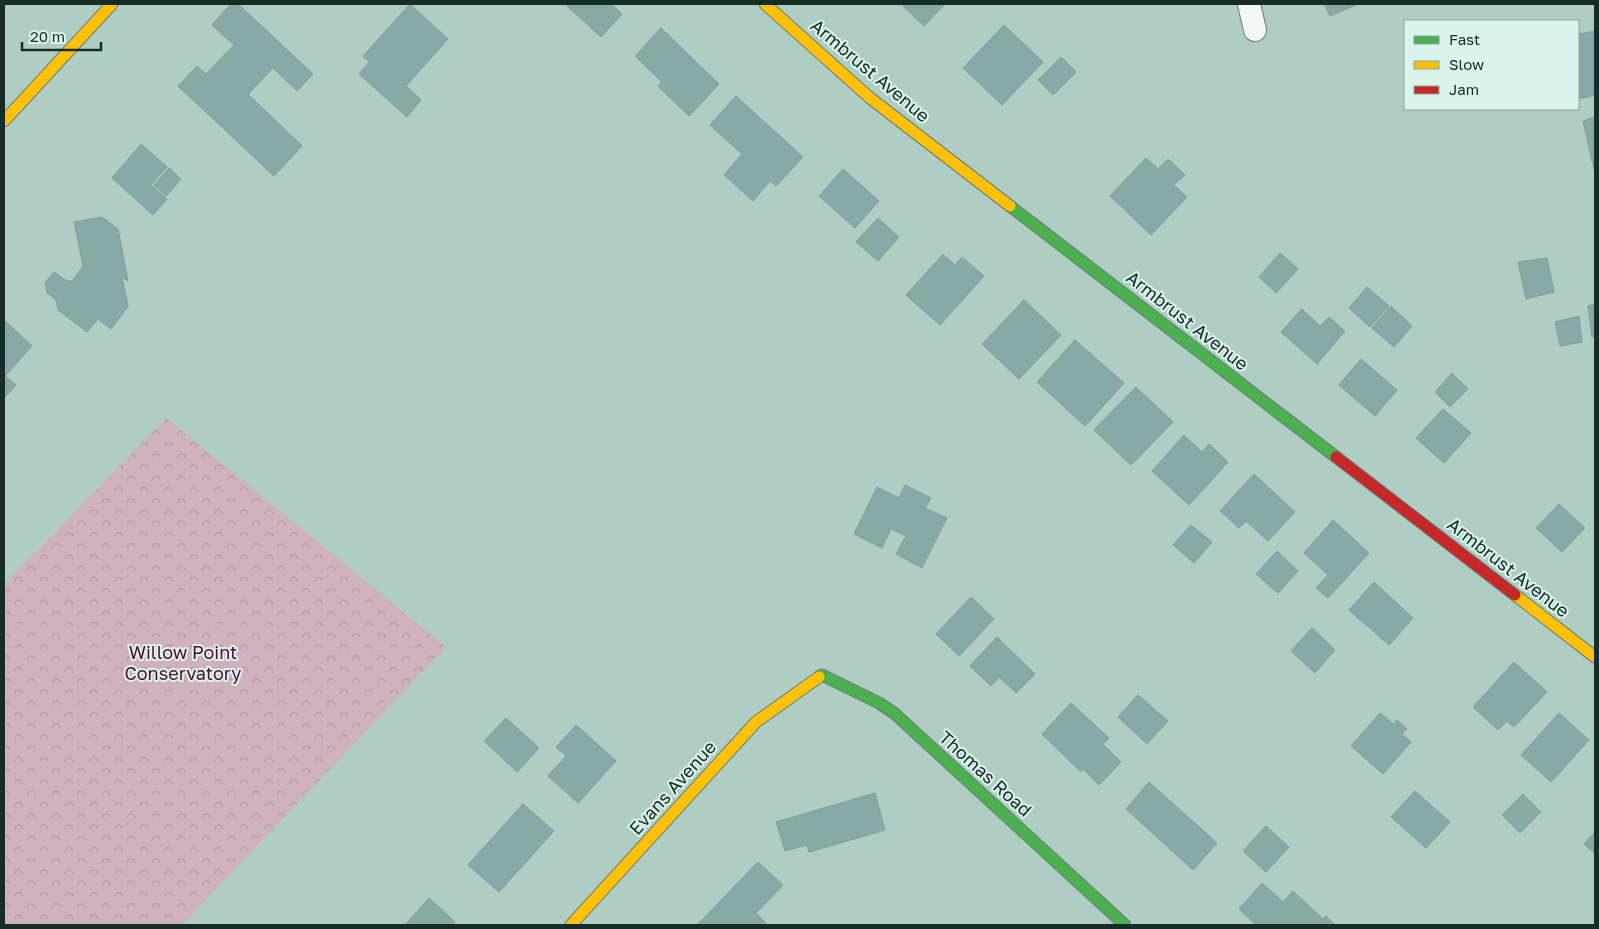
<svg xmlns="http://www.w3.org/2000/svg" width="1599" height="929" viewBox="0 0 1599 929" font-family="'Golos Text',sans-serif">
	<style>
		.park { fill: url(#park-crowns) }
		.building { fill: #87aaa6; stroke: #839c97 }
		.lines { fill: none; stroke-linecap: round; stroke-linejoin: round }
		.street-casing { stroke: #687f79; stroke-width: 24 }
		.fast-casing { stroke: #687f79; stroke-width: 13 }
		.slow-casing { stroke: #687f79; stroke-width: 13 }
		.jam-casing { stroke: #687f79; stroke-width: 13 }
		.street { stroke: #f3f8f6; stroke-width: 22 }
		.fast { stroke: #4caf50; stroke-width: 11 }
		.slow { stroke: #ffc107; stroke-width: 11 }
		.jam { stroke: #c62828; stroke-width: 11 }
		.labels { text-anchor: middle; stroke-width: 4; stroke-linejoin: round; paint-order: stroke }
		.street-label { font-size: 18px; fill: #162c26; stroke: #d9f4eb }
		.park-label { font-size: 18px; fill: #510b2f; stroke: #d9f4eb }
	</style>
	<defs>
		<pattern id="park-crowns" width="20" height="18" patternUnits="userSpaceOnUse" patternTransform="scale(1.25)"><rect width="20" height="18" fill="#cfb2be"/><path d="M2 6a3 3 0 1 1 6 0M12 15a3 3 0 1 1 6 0" fill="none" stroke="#b199a3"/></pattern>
	</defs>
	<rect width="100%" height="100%" fill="#b0cdc4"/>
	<polygon class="park" points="166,418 446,647 182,925 4,925 4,585"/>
	<g class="building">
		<polygon points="231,4 238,4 313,74 297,91 273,68 248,94 302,146 274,176 178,86 197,66 206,74 234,45 212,25"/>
		<polygon points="410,4 448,39 406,86 421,100 407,117 359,74 369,62 363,56"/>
		<polygon points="565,4 611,4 622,14 601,37"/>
		<polygon points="901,4 945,4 924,26"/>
		<polygon points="1324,4 1358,4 1330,16"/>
		<polygon points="1004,25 1043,62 1002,105 963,68"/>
		<polygon points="661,28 719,84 689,116 658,86 662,82 635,56"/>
		<polygon points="1595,31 1595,95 1578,99 1578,34"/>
		<polygon points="1061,57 1076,72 1053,95 1038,80"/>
		<polygon points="736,96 803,157 776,186 770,181 753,201 724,175 742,154 710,125"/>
		<polygon points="1595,117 1595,174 1583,121"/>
		<polygon points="141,144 167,167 151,185 167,199 153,215 112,178"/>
		<polygon points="1146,158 1158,169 1168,159 1185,175 1174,185 1187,197 1151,235 1110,196"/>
		<polygon points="169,168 181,179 166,196 154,185"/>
		<polygon points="843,169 879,201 855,228 819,196"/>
		<polygon points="102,217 118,229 128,281 122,277 128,306 111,329 98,319 87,332 58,310 56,300 47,293 45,283 54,272 67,281 72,281 83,266 74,222"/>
		<polygon points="878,218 899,237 878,261 856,242"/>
		<polygon points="1280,253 1298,269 1276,293 1259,277"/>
		<polygon points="943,254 955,265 962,257 984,276 940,325 906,295"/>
		<polygon points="1547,258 1554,292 1526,299 1518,262"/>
		<polygon points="1367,287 1389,306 1370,327 1349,308"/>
		<polygon points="1024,300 1061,335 1019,379 982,344"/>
		<polygon points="1595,304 1595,337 1592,337 1588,306"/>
		<polygon points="1391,306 1412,326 1394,347 1372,328"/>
		<polygon points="1302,309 1320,326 1329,317 1345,331 1317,364 1281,332"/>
		<polygon points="1579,316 1582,342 1560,346 1555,322"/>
		<polygon points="4,320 32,346 5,376 16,385 4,398"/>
		<polygon points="1075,340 1124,383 1085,426 1037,382"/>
		<polygon points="1361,359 1397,390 1375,416 1339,385"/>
		<polygon points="1452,373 1468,389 1450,407 1435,392"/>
		<polygon points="1136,387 1173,422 1131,465 1094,430"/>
		<polygon points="1443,409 1471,433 1444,463 1416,438"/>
		<polygon points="1184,435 1202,452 1209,444 1228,462 1189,505 1152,471"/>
		<polygon points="1254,474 1295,512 1268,541 1246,521 1239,528 1220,511"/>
		<polygon points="905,485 931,498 925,508 947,518 922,568 896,554 906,536 891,529 882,548 854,534 877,487 899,498"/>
		<polygon points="1559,504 1585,528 1562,552 1536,528"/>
		<polygon points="1333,520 1369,553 1328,598 1316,588 1328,575 1304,553"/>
		<polygon points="1191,525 1212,542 1194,563 1173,545"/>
		<polygon points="1277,551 1298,571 1278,593 1256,574"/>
		<polygon points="1374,582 1413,618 1389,645 1349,610"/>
		<polygon points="971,597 994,619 959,656 936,634"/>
		<polygon points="1312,628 1335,650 1315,673 1291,651"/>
		<polygon points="997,637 1035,674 1016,693 999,677 991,686 970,666"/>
		<polygon points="1514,662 1547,692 1514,727 1507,721 1498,730 1473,707"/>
		<polygon points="1138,695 1168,721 1147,744 1118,717"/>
		<polygon points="1071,703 1109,738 1103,744 1121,762 1099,785 1083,769 1081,772 1042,734"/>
		<polygon points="1380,713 1393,724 1397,720 1407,729 1402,734 1411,742 1383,774 1351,746"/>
		<polygon points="1559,713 1589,740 1551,782 1521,755"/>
		<polygon points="506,718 539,748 517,772 484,741"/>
		<polygon points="576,725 616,761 578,803 548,776 566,756 556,747"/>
		<polygon points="1149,782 1217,843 1193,870 1126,809"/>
		<polygon points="1415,791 1450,822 1426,848 1391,817"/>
		<polygon points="875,793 885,830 809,852 807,845 785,851 776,822"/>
		<polygon points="1523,794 1541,812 1520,833 1502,815"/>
		<polygon points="523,804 554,831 499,892 468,865"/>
		<polygon points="1266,826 1289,847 1266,872 1243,851"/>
		<polygon points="1595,832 1595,854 1584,844"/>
		<polygon points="758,862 783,885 756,913 766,923 764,925 697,925"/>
		<polygon points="1262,883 1283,902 1293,891 1323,919 1326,916 1335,925 1256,925 1239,909"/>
		<polygon points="429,898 455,922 453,925 405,925"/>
	</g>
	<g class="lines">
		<defs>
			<polyline id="street" points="1249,4 1255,30"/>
			<g id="fast">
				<polyline points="1010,206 1336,457"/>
				<polyline points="819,677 822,675 879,703 894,713 1125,925"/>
			</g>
			<g id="slow">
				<polyline points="765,4 870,98 1010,206"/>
				<polyline points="4,121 112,4"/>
				<polyline points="1515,595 1595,657"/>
				<polyline points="571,925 756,722 819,677"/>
			</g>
			<polyline id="jam" points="1336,457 1515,595"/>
		</defs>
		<use href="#street" class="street-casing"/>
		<use href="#fast" class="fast-casing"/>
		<use href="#slow" class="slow-casing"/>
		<use href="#jam" class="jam-casing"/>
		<use href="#street" class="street"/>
		<use href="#fast" class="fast"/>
		<use href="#slow" class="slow"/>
		<use href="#jam" class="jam"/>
	</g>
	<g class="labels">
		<g class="street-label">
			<text transform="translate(870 71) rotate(40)" y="6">Armbrust Avenue</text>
			<text transform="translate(1187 321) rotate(38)" y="6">Armbrust Avenue</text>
			<text transform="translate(1508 568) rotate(38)" y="6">Armbrust Avenue</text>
			<text transform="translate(985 774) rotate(42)" y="6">Thomas Road</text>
			<text transform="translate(673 788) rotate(-48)" y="6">Evans Avenue</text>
		</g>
		<g class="park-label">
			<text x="183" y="659">Willow Point<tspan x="183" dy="21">Conservatory</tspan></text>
		</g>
	</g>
	<rect width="1599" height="929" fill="none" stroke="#162c26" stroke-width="10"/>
	<rect x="1404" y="20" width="175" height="90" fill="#d9f4eb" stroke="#8ba49c"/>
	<rect x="1414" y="36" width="25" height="8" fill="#4caf50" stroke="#8ba49c"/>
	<text x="1449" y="45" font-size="15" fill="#162c26">Fast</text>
	<rect x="1414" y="61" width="25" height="8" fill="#ffc107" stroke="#8ba49c"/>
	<text x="1449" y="70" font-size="15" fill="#162c26">Slow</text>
	<rect x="1414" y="86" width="25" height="8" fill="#c62828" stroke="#8ba49c"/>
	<text x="1449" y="95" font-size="15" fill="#162c26">Jam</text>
	<path d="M22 42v8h79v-8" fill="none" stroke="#162c26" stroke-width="2.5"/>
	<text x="30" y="42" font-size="15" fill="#162c26" stroke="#d9f4eb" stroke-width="4" paint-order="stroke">20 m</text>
</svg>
